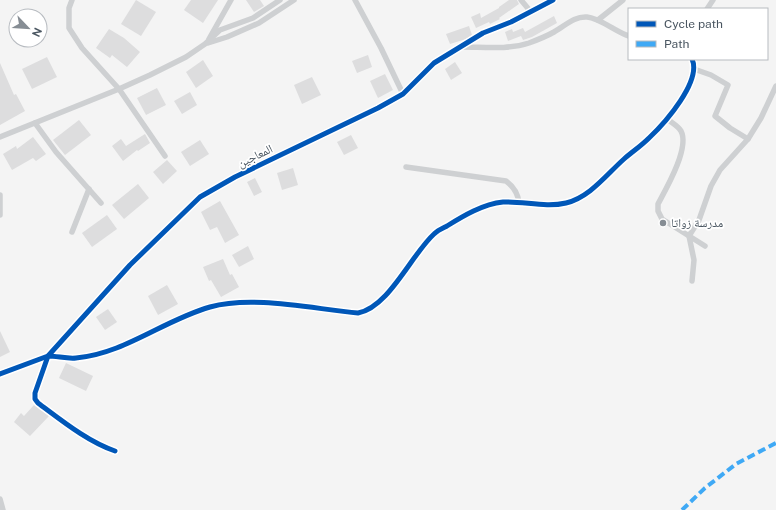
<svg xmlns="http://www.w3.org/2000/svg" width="776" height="510" viewBox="0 0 776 510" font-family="'Public Sans','Noto Naskh Arabic',sans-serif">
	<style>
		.building { fill: #ddddde }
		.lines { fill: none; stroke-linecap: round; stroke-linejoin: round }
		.minor { stroke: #ced0d2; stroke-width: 5.5 }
		.quiet { stroke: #3fa9f5; stroke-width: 4; stroke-dasharray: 8 4; stroke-linecap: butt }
		.cycleway-casing { stroke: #fff; stroke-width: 8 }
		.cycleway { stroke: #0057b8; stroke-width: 5 }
		.poi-dot { fill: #868d94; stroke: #fff; stroke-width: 1.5 }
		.labels { text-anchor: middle; stroke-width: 3.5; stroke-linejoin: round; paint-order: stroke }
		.street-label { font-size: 12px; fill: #4a5661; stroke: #fff }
		.poi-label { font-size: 12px; fill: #4a5661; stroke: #fff; text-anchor: start }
	</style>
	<rect width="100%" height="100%" fill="#f4f4f4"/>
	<g class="building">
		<polygon points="136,0 156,12 141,36 121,24"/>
		<polygon points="191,0 218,0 203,23 184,10"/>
		<polygon points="246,0 260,0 264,6 254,12"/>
		<polygon points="509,0 517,0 519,4 499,18 500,19 490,24 489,22 476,28 471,17 480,13 481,18 499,8 499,7"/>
		<polygon points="554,16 557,23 532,37 523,40 521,36 508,41 505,32 512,29 513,32 523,28 525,32"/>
		<polygon points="469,26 472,35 466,39 450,44 446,34"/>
		<polygon points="109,29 124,38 140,52 127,67 112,55 110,58 96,48"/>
		<polygon points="368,55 372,67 357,73 352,61"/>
		<polygon points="47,57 57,77 32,89 22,69"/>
		<polygon points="203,60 213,76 196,88 186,72"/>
		<polygon points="455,62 462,73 451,80 445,69"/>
		<polygon points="0,63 14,95 16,94 25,111 0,125"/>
		<polygon points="385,74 393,90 378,98 370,81"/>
		<polygon points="312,77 321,95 302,104 294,85"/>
		<polygon points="157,88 166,105 146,115 137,98"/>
		<polygon points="190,92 197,105 182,114 174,101"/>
		<polygon points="79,120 91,135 65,155 53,140"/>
		<polygon points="145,134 150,143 138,151 137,150 123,161 112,146 121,139 126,146"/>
		<polygon points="351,135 358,148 344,155 337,142"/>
		<polygon points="33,137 46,154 36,161 33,158 12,170 3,154 16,146 17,149"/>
		<polygon points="200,140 209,154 190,166 181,152"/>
		<polygon points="167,160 177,171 163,184 153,172"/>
		<polygon points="293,168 298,185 282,190 277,173"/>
		<polygon points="255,178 262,192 254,196 247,182"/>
		<polygon points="138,184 149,198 124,219 112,205"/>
		<polygon points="220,201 239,235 225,243 217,227 210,230 201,212"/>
		<polygon points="107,215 117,229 92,247 82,233"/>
		<polygon points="248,246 254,259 239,267 232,255"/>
		<polygon points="223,259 230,275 232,274 239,287 221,297 211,280 209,281 203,267"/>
		<polygon points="167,285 178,304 158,315 148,296"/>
		<polygon points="108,309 117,322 105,330 96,317"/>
		<polygon points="0,331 10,352 0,357"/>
		<polygon points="66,363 93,376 86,391 59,378"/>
		<polygon points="34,405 49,416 30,436 14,422 21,413 24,416"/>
	</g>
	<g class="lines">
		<g class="minor">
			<polyline points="72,0 69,8 69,28 82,48 119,89 165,156"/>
			<polyline points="355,0 381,48 403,94"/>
			<polyline points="521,0 531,12"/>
			<polyline points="707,9 713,0"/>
			<polyline points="598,20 623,0"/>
			<polyline points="209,39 231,0"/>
			<polyline points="208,43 227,37 259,23 294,0"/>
			<path d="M462 47C484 47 508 50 529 43 537 40 547 36 554 32 565 26 574 16 587 17 600 18 616 32 629 36"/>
			<path d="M667 119C672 123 678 126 681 131 690 148 666 189 658 204V211L662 219 705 246"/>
			<polyline points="35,123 56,152 101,203"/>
			<polyline points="0,137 119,89 150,75 186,57 205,44 220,30 253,18 280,0"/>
			<polyline points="748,139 761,118 776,86"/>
			<path d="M406 167 506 181C514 187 518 193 519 203"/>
			<polyline points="0,195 0,215"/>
			<polyline points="72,232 89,189"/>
			<polyline points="692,281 694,260 689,236 699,220 711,186 720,170 748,139 730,128 715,116 728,85 711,75 694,69"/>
			<polyline points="0,374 48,356 130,265 200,197 235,177 378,108 403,94 434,63 483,33 511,22 553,0"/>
			<path d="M115 451C88 442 61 420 38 403L35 399V393L48 356C57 356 67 359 76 358 124 354 164 320 210 307 253 295 313 309 358 313 389 307 411 255 434 234 438 230 443 228 447 226 463 216 483 204 503 202 524 201 545 208 566 203 590 197 606 175 624 159 632 152 641 146 649 138 665 123 702 81 692 59"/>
			<polyline points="0,499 3,510"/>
		</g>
		<polyline class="quiet" points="682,510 705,488 736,464 776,443"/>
		<defs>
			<g id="cycleway">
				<polyline points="0,374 48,356 130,265 200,197 235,177 378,108 403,94 434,63 483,33 511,22 553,0"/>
				<path d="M115 451C88 442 61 420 38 403L35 399V393L48 356C57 356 67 359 76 358 124 354 164 320 210 307 253 295 313 309 358 313 389 307 411 255 434 234 438 230 443 228 447 226 463 216 483 204 503 202 524 201 545 208 566 203 590 197 606 175 624 159 632 152 641 146 649 138 665 123 702 81 692 59"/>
			</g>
		</defs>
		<use href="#cycleway" class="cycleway-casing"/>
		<use href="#cycleway" class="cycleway"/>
	</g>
	<circle class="poi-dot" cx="663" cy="223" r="4"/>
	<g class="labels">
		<g class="street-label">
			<text transform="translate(255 156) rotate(-26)" y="4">المعاجين</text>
		</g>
		<g class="poi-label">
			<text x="671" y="227">مدرسة زواتا</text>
		</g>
	</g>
	<rect x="628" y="8" width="140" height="52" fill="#ffffff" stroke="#b7bbc0"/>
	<rect x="636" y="21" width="20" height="6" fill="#0057b8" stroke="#b7bbc0"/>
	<text x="664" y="28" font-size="12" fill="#4a5661">Cycle path</text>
	<rect x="636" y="41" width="20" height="6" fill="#3fa9f5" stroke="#b7bbc0"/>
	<text x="664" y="48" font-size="12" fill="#4a5661">Path</text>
	<g transform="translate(28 28) rotate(115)"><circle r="19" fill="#ffffff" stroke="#b7bbc0"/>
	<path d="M0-3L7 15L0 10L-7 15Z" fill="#868d94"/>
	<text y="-6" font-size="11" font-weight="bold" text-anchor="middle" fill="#4a5661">N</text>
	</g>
</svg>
